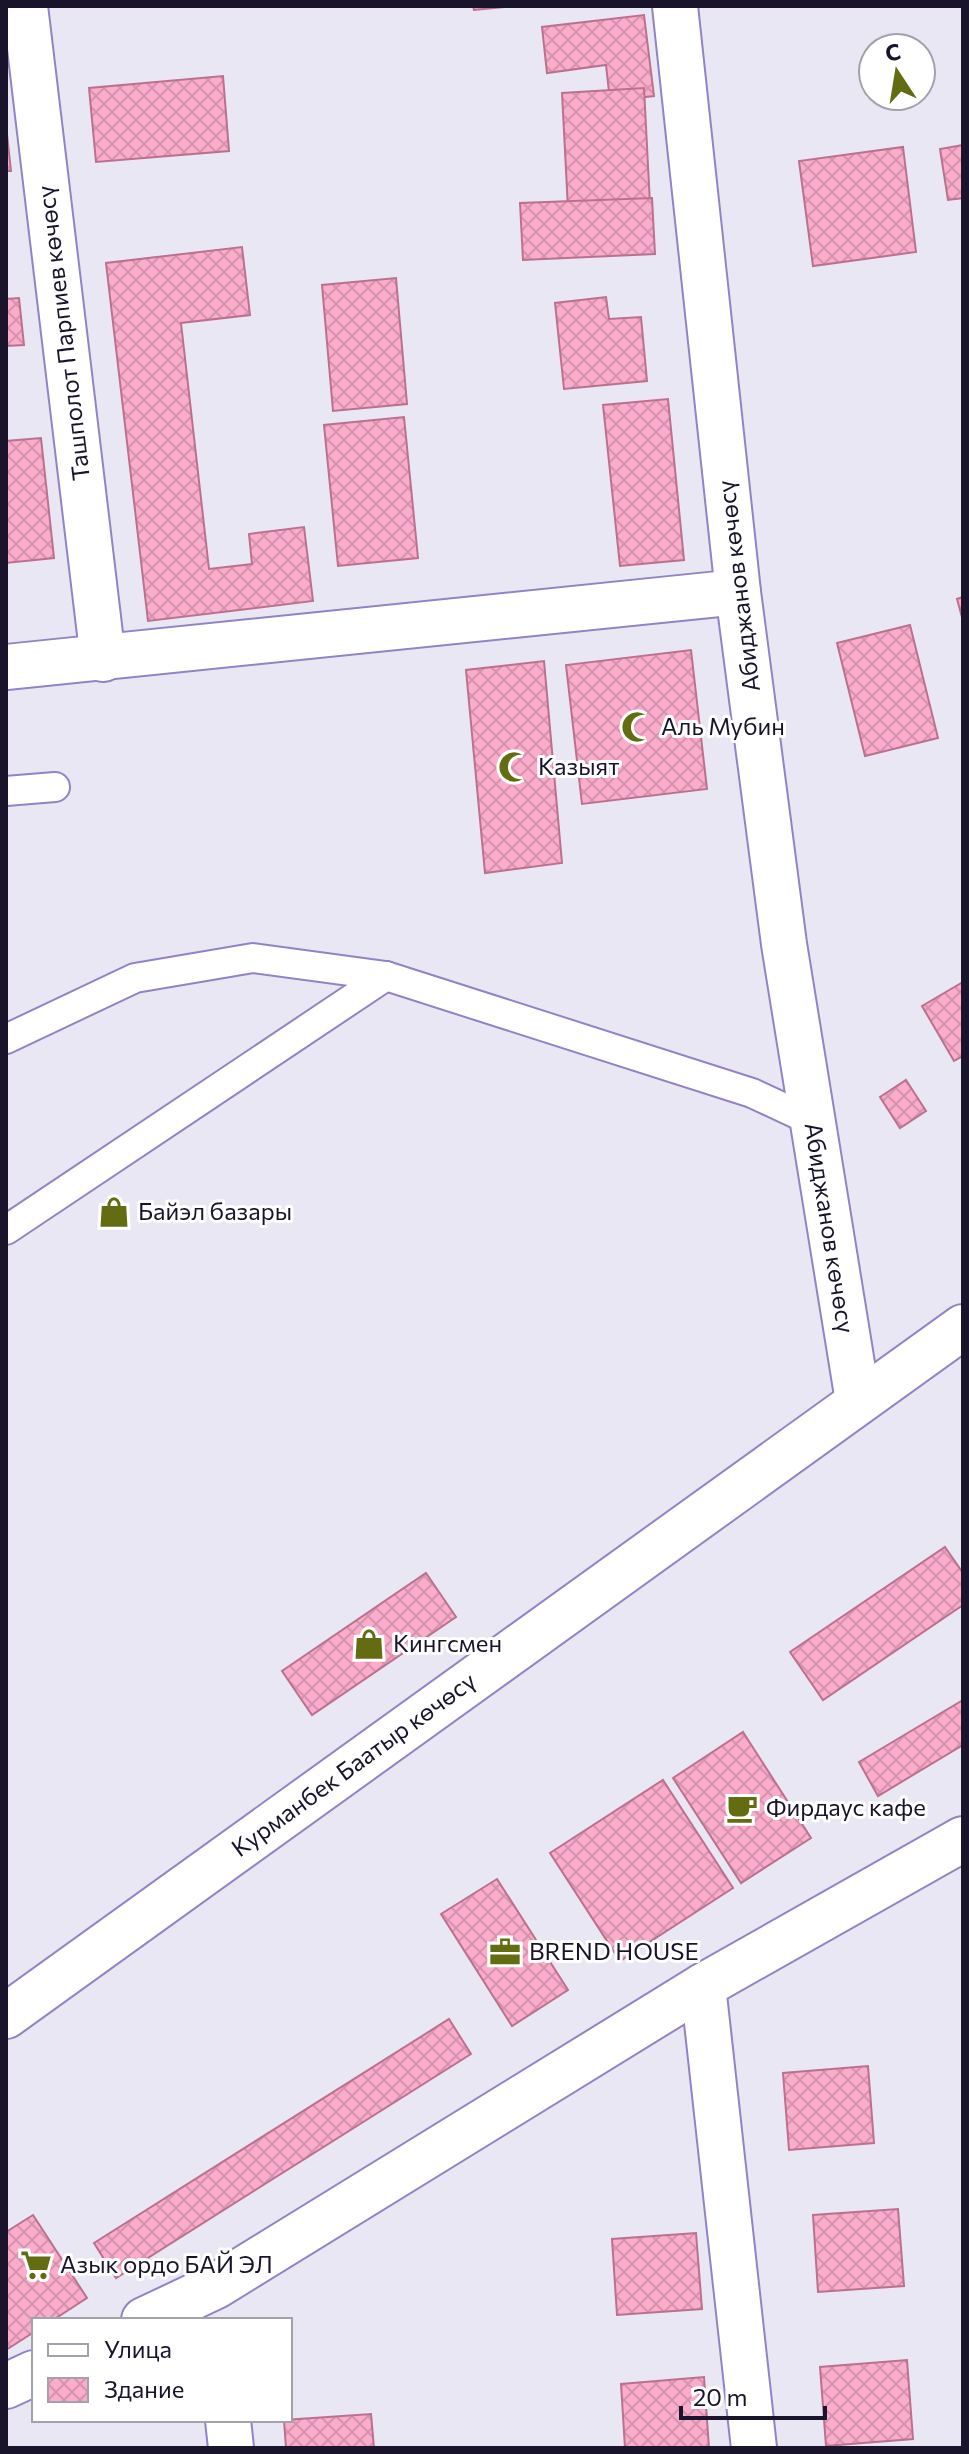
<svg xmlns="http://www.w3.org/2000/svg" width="969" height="2454" viewBox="0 0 969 2454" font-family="Commissioner,sans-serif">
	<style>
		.building { fill: url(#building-cross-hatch); stroke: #bb718e; stroke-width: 2 }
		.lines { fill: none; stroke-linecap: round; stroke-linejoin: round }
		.service-casing { stroke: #9382c5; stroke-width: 32 }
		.minor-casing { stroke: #9382c5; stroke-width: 48 }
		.trunk-casing { stroke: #9382c5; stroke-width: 48 }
		.service { stroke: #fff; stroke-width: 28 }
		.minor { stroke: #fff; stroke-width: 44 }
		.trunk { stroke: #fff; stroke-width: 44 }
		.labels { text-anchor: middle; stroke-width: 6; stroke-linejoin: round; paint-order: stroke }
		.street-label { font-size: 24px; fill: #1a132c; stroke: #fff }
		.poi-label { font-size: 24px; fill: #1a132c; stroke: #fff; text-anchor: start }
	</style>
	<defs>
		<pattern id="building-cross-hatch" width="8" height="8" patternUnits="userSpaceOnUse" patternTransform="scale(2)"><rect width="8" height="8" fill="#faacca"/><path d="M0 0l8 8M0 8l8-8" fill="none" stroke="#d693ae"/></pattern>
	</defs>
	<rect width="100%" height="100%" fill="#eae7f5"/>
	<g class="building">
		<polygon points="473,6 515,6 474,10"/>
		<polygon points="644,15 654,96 610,101 606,65 547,73 542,27"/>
		<polygon points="223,76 229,151 96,162 89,88"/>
		<polygon points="644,88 650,204 568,209 562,93"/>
		<polygon points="6,125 11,171 6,171"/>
		<polygon points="963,145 963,198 948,200 940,149"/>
		<polygon points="903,147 916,252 813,266 799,161"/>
		<polygon points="652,198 655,254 523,260 520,203"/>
		<polygon points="242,247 250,315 181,323 209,569 252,564 249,534 304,527 313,601 148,621 106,263"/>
		<polygon points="396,278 407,404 333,411 322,285"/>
		<polygon points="606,297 609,319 641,317 647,381 564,389 555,303"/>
		<polygon points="19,298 24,345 6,346 6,299"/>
		<polygon points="668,399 684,560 620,566 603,405"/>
		<polygon points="404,417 418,558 338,566 324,425"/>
		<polygon points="41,438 54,558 6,563 6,441"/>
		<polygon points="963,597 963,621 957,599"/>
		<polygon points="910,625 938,738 865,756 837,643"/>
		<polygon points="691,650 707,789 582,804 566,665"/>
		<polygon points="544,661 562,863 485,873 466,670"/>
		<polygon points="963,982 963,1056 954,1061 922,1006"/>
		<polygon points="906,1080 926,1111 900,1128 880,1097"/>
		<polygon points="945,1547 963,1573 963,1605 823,1700 790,1652"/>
		<polygon points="426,1573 456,1617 312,1715 282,1671"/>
		<polygon points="963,1700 963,1745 878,1796 859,1762"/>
		<polygon points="743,1732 811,1838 741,1883 673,1778"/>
		<polygon points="663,1780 733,1888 620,1961 550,1853"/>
		<polygon points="497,1879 568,1990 512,2026 441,1914"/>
		<polygon points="449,2019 471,2054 116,2278 94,2243"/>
		<polygon points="868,2066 874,2143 789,2150 783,2073"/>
		<polygon points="898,2209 904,2286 818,2292 813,2215"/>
		<polygon points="33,2215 87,2298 53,2320 34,2320 34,2332 6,2350 6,2232"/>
		<polygon points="696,2233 702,2309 617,2315 612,2239"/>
		<polygon points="907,2360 913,2439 826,2446 820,2367"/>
		<polygon points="704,2377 709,2448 625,2448 621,2384"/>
		<polygon points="371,2414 374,2448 286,2448 284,2420"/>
	</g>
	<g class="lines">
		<defs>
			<g id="service">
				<polyline points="6,791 55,787"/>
				<polyline points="6,1039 135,978 253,958 386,976 752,1093 812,1121"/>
				<polyline points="6,1230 386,976"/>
			</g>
			<g id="minor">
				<polyline points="25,6 103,659"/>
				<polyline points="675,6 738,592 784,944 858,1401"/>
				<polyline points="6,667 738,592"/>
				<polyline points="703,1986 754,2448"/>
				<polyline points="144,2320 216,2286 703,1986 963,1839"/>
				<polyline points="6,2386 34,2373"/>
				<polyline points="228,2420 231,2448"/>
			</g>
			<polyline id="trunk" points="6,2016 963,1327"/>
		</defs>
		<use href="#service" class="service-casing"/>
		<use href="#minor" class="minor-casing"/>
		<use href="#trunk" class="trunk-casing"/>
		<use href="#service" class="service"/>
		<use href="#minor" class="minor"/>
		<use href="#trunk" class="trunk"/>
	</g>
	<defs>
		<symbol id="mosque-bare" viewBox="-9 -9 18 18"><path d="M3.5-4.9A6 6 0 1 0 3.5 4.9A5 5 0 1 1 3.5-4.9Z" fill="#636c11" stroke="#fff" stroke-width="2.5" paint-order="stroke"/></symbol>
		<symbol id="shop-bare" viewBox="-9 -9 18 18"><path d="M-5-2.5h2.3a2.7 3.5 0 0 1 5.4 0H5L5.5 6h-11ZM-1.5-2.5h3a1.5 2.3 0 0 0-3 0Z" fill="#636c11" stroke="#fff" stroke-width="2.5" paint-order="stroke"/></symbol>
		<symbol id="cafe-bare" viewBox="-9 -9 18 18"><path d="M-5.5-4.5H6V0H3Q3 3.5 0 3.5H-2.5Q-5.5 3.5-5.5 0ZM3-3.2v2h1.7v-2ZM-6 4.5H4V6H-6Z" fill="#636c11" stroke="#fff" stroke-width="2.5" paint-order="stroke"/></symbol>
		<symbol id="office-bare" viewBox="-9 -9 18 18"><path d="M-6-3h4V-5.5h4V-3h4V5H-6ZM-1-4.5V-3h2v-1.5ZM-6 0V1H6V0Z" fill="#636c11" stroke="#fff" stroke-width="2.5" paint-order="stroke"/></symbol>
		<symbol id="supermarket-bare" viewBox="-9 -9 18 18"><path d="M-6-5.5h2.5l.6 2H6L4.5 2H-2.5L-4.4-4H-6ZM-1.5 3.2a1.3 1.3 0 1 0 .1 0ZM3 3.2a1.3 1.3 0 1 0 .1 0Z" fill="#636c11" stroke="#fff" stroke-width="2.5" paint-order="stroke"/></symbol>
	</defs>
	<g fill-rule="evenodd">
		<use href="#mosque-bare" x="615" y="705" width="44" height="44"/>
		<use href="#mosque-bare" x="492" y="745" width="44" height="44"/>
		<use href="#shop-bare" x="92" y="1190" width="44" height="44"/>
		<use href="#shop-bare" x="347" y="1622" width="44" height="44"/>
		<use href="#cafe-bare" x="720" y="1786" width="44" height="44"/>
		<use href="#office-bare" x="483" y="1930" width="44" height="44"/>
		<use href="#supermarket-bare" x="14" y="2243" width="44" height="44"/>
	</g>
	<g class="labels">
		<g class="street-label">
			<text transform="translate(64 333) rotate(-97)" y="8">Ташполот Парпиев көчөсү</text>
			<text transform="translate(739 586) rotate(-97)" y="8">Абиджанов көчөсү</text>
			<text transform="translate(829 1228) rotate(81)" y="8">Абиджанов көчөсү</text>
			<text transform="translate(354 1765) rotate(-36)" y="8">Курманбек Баатыр көчөсү</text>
		</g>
		<g class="poi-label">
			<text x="661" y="735">Аль Мубин</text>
			<text x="538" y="775">Казыят</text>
			<text x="138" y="1220">Байэл базары</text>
			<text x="393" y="1652">Кингсмен</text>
			<text x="766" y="1816">Фирдаус кафе</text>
			<text x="529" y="1960">BREND HOUSE</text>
			<text x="60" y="2273">Азык ордо БАЙ ЭЛ</text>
		</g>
	</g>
	<rect width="969" height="2454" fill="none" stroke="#1a132c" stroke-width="16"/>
	<rect x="32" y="2318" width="260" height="104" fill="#ffffff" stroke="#a3a1ab" stroke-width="2"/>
	<rect x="48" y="2344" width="40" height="12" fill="#ffffff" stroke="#a3a1ab" stroke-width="2"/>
	<text x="104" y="2358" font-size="24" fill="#1a132c">Улица</text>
	<rect x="48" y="2378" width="40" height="24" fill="url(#building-cross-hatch)" stroke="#a3a1ab" stroke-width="2"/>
	<text x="104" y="2398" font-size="24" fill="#1a132c">Здание</text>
	<g transform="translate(897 72) rotate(348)"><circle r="38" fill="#ffffff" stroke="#a3a1ab" stroke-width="2"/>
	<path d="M0-6L14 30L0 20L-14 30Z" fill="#636c11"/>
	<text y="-12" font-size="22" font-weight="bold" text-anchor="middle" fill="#1a132c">С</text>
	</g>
	<path d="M681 2406v12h144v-12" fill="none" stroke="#1a132c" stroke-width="4"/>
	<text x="693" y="2406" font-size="24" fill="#1a132c" stroke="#ffffff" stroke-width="6" paint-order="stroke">20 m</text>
</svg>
